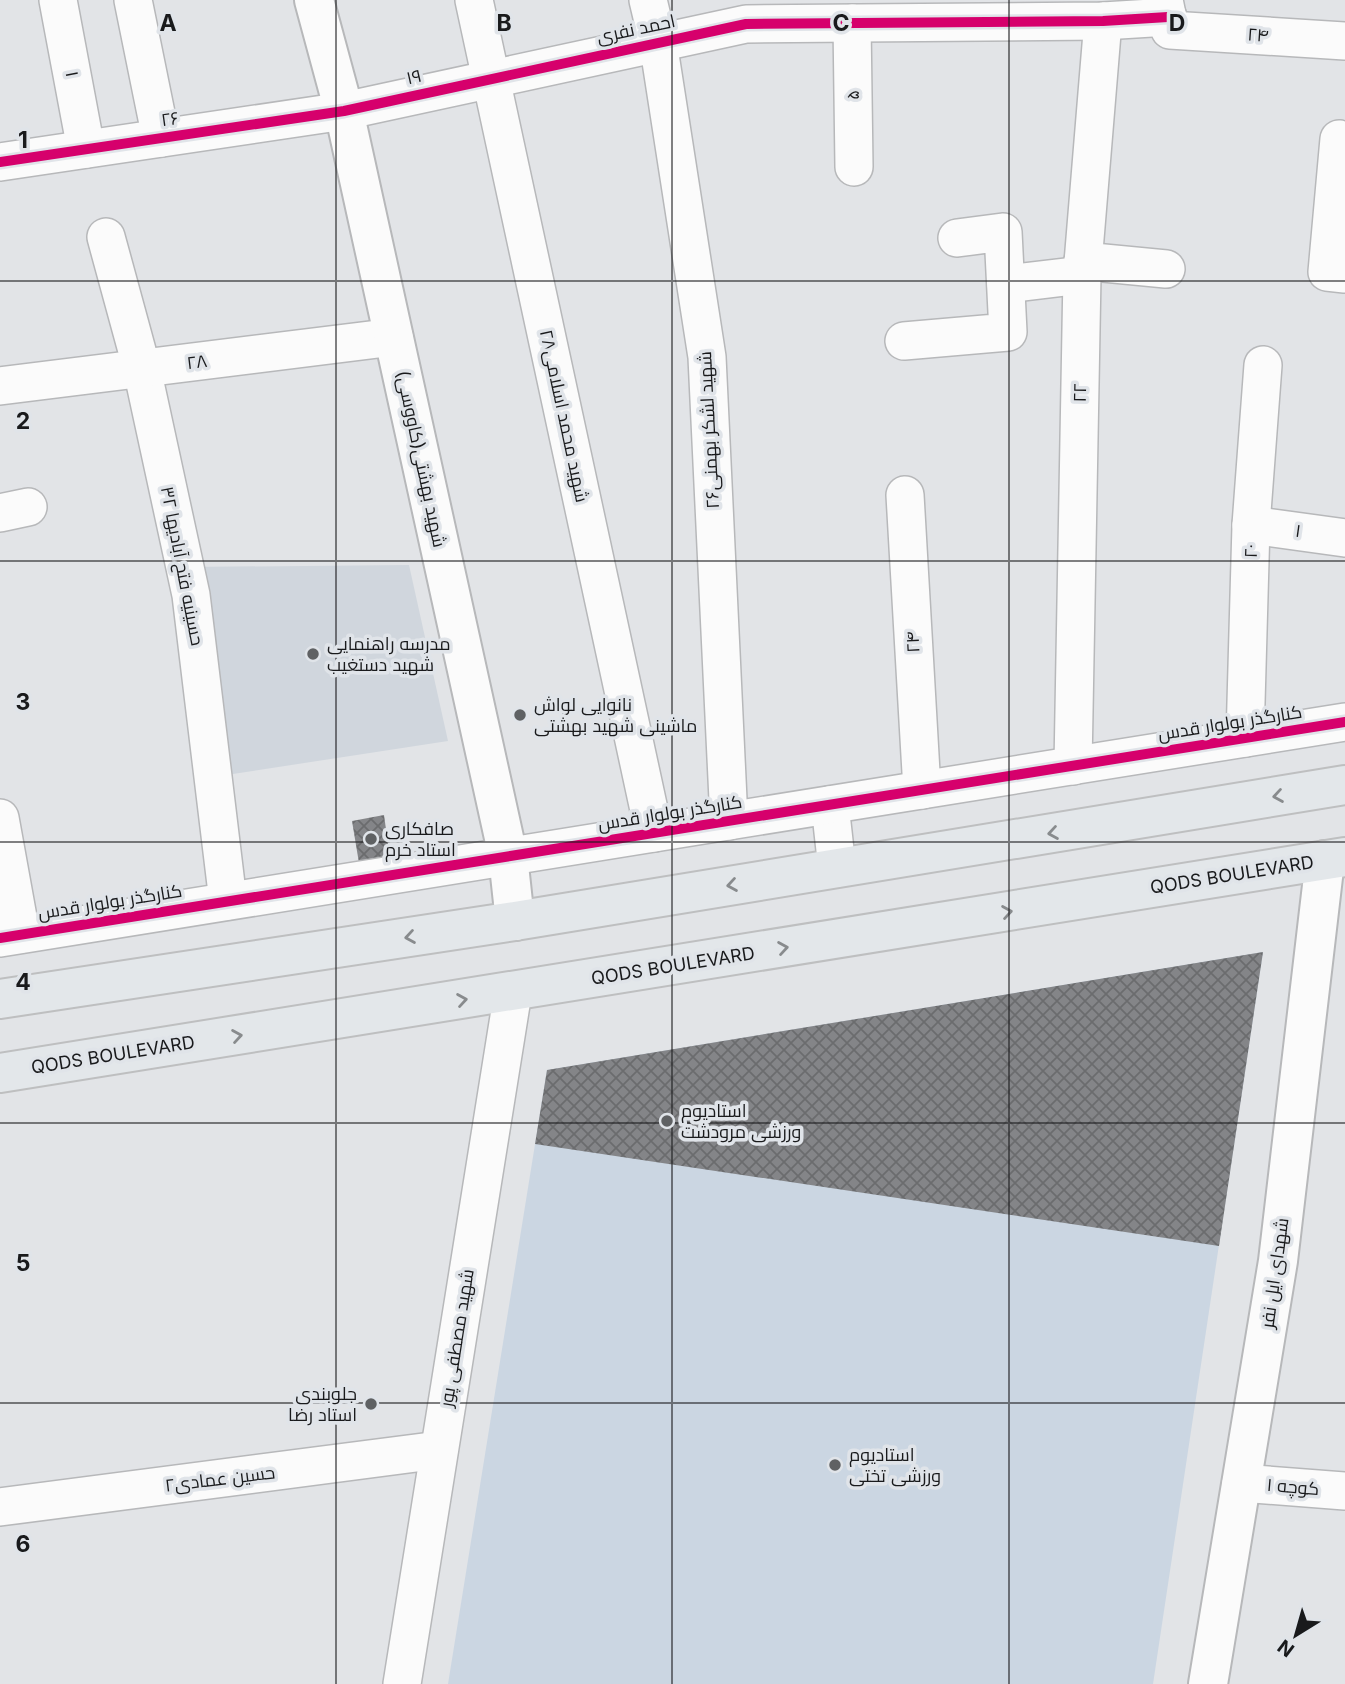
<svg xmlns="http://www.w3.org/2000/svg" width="1345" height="1684" viewBox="0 0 1345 1684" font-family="Inter,Cairo,sans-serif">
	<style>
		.built { fill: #d0d6dd }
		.garden { fill: #cbd6e2 }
		.building { fill: url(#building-cross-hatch) }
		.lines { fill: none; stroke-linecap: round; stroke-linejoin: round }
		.minor-casing { stroke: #b7b8ba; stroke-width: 40 }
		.tertiary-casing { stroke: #b7b8ba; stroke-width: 42 }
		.secondary-casing { stroke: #b7b8ba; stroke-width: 42 }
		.primary-casing { stroke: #bebfc0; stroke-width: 42 }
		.minor { stroke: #fbfbfb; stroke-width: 37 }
		.tertiary { stroke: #fbfbfb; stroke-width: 38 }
		.secondary { stroke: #fbfbfb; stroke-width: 38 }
		.primary { stroke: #e3e7ea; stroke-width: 38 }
		.cycleway-casing { stroke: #e0e4e9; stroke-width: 15 }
		.cycleway { stroke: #d6006c; stroke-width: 10 }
		.oneway { stroke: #888b8d }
		.grid { fill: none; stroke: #191a1c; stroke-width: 2; stroke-opacity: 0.55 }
		.poi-dot { fill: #5f6163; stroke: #e0e4e9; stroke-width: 2.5 }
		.labels { text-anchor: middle; stroke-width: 7; stroke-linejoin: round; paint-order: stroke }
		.street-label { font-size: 18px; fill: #191a1c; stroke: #e0e4e9 }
		.poi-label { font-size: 18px; fill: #191a1c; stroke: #e0e4e9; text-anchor: start }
		.grid-label { font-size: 23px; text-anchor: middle; font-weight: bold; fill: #191a1c; stroke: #e0e4e9; stroke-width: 7; stroke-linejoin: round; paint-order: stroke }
	</style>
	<defs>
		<pattern id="building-cross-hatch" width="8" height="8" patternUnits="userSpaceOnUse" patternTransform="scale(1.75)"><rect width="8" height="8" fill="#848588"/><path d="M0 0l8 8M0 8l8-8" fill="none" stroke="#6b6c6e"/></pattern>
	</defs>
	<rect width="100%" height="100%" fill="#e2e4e7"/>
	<polygon class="built" points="409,565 448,741 213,777 185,567"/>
	<polygon class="garden" points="1263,952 1153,1684 448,1684 547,1070"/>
	<g class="building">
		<polygon points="384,815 390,858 359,863 352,821"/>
		<polygon points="1263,952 1219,1246 535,1144 547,1070"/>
	</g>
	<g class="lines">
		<defs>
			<g id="minor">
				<polyline points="58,0 86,149"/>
				<polyline points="133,0 161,138"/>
				<polyline points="474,0 654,833"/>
				<polyline points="648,0 658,42 707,357 729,821"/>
				<polyline points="1164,0 1170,30 1345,41"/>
				<polyline points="852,23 854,167"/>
				<polyline points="1339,139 1327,272 1345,274"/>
				<polyline points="0,162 344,111 746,24 1103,21 1168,17"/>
				<polyline points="106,237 142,369 191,595 228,901"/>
				<polyline points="1083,261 1166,269"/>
				<polyline points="1006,284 1082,275"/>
				<polyline points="904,341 1008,332 1003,232 957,238"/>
				<polyline points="0,386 394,337"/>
				<polyline points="905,495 922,790"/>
				<polyline points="0,513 28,507"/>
				<polyline points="1251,525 1345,538"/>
				<polyline points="1245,738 1251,525 1263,365"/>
				<polyline points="1073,766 1082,275 1103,21"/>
				<polyline points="830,805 837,868"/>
				<polyline points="0,818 21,934"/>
				<polyline points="0,938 1345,722"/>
				<polyline points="1241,1483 1345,1491"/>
				<polyline points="0,1507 439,1450"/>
				<polyline points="402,1684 513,992"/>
			</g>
			<polyline id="tertiary" points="314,0 344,111 508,856 515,921"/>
			<polyline id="secondary" points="1208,1684 1278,1261 1325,860"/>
			<g id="primary">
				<polyline points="0,999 515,921 1345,785"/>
				<polyline points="0,1073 1345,857"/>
			</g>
		</defs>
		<use href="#minor" class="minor-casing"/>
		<use href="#tertiary" class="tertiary-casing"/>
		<use href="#secondary" class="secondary-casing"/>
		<use href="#primary" class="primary-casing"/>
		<use href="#minor" class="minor"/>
		<use href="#tertiary" class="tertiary"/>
		<use href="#secondary" class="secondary"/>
		<use href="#primary" class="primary"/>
		<defs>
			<g id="cycleway">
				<polyline points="0,162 344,111 746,24 1103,21 1168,17"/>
				<polyline points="0,938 1345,722"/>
			</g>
		</defs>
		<use href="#cycleway" class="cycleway-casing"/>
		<use href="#cycleway" class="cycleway"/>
	</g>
	<defs><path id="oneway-chevron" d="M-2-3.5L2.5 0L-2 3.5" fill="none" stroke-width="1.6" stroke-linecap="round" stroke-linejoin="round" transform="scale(1.75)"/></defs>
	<g class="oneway">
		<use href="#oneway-chevron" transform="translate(1278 796) rotate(171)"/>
		<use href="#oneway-chevron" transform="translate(1053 833) rotate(171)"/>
		<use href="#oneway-chevron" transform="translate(732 885) rotate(171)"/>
		<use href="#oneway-chevron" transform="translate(1007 912) rotate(-9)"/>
		<use href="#oneway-chevron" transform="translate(410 937) rotate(171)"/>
		<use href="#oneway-chevron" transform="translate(783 948) rotate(-9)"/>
		<use href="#oneway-chevron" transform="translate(462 1000) rotate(-9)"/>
		<use href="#oneway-chevron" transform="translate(237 1036) rotate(-9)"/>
	</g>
	<path class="grid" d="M336 0V1684M672 0V1684M1009 0V1684M0 281H1345M0 561H1345M0 842H1345M0 1123H1345M0 1403H1345"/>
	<g class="poi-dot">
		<circle cx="313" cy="654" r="7"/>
		<circle cx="520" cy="715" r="7"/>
		<circle cx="371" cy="839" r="7"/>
		<circle cx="667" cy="1121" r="7"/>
		<circle cx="371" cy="1404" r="7"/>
		<circle cx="835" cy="1465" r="7"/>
	</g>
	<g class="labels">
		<g class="street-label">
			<text transform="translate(636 29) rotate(-12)" y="6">احمد نفری</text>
			<text transform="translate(1258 35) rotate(4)" y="6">۲۴</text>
			<text transform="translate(72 74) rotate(79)" y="6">۱</text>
			<text transform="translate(414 77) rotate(-13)" y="6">۱۹</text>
			<text transform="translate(853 95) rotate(-91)" y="6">۵</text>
			<text transform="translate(170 119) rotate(-8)" y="6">۲۶</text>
			<text transform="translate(197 362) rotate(-7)" y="6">۲۸</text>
			<text transform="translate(1080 393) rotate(-89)" y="6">۲۲</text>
			<text transform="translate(564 416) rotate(78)" y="6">شهید محمد اسلامی۲۸</text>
			<text transform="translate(709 430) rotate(-93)" y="6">شهید لشکر بهمنی۲۶</text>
			<text transform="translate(421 459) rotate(78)" y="6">شهید بهشتی(کاووسی)</text>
			<text transform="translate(1298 531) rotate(8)" y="6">۱</text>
			<text transform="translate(1251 551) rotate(-88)" y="6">۲۰</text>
			<text transform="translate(182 566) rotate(79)" y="6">حسینیه فتح آبادیها ۳۲</text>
			<text transform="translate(913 642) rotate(-93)" y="6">۲۴</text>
			<text transform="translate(1230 723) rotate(-9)" y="6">کنارگذر بولوار قدس</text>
			<text transform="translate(670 813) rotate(-9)" y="6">کنارگذر بولوار قدس</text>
			<text transform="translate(1232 875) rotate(-9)" y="6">QODS BOULEVARD</text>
			<text transform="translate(110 902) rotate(-9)" y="6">کنارگذر بولوار قدس</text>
			<text transform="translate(673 966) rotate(-9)" y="6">QODS BOULEVARD</text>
			<text transform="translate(113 1055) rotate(-9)" y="6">QODS BOULEVARD</text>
			<text transform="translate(1275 1273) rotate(-82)" y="6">شهدای ایل نفر</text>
			<text transform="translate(457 1338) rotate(-81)" y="6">شهید مصطفی پور</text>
			<text transform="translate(220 1479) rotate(-7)" y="6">حسین عمادی۲</text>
			<text transform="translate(1293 1487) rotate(5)" y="6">کوچه ۱</text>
		</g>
		<g class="poi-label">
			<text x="327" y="650">مدرسه راهنمایی<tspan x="327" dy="21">شهید دستغیب</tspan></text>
			<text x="534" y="711">نانوایی لواش<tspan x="534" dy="21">ماشینی شهید بهشتی</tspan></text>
			<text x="385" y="835">صافکاری<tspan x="385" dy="21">استاد خرم</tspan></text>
			<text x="681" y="1117">استادیوم<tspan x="681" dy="21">ورزشی مرودشت</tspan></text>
			<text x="357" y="1400" text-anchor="end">جلوبندی<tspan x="357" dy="21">استاد رضا</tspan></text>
			<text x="849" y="1461">استادیوم<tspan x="849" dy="21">ورزشی تختی</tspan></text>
		</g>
	</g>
	<g class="grid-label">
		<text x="168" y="31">A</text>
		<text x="504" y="31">B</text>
		<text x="841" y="31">C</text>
		<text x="1177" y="31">D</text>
		<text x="23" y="148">1</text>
		<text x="23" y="429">2</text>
		<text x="23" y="710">3</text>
		<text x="23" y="990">4</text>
		<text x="23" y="1271">5</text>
		<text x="23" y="1552">6</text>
	</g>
	<g transform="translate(1296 1635) rotate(217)" stroke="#e0e4e9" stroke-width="5" paint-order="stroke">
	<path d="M0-5L12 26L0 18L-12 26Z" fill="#191a1c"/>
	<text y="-10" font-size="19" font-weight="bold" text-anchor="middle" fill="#191a1c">N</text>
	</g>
</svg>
